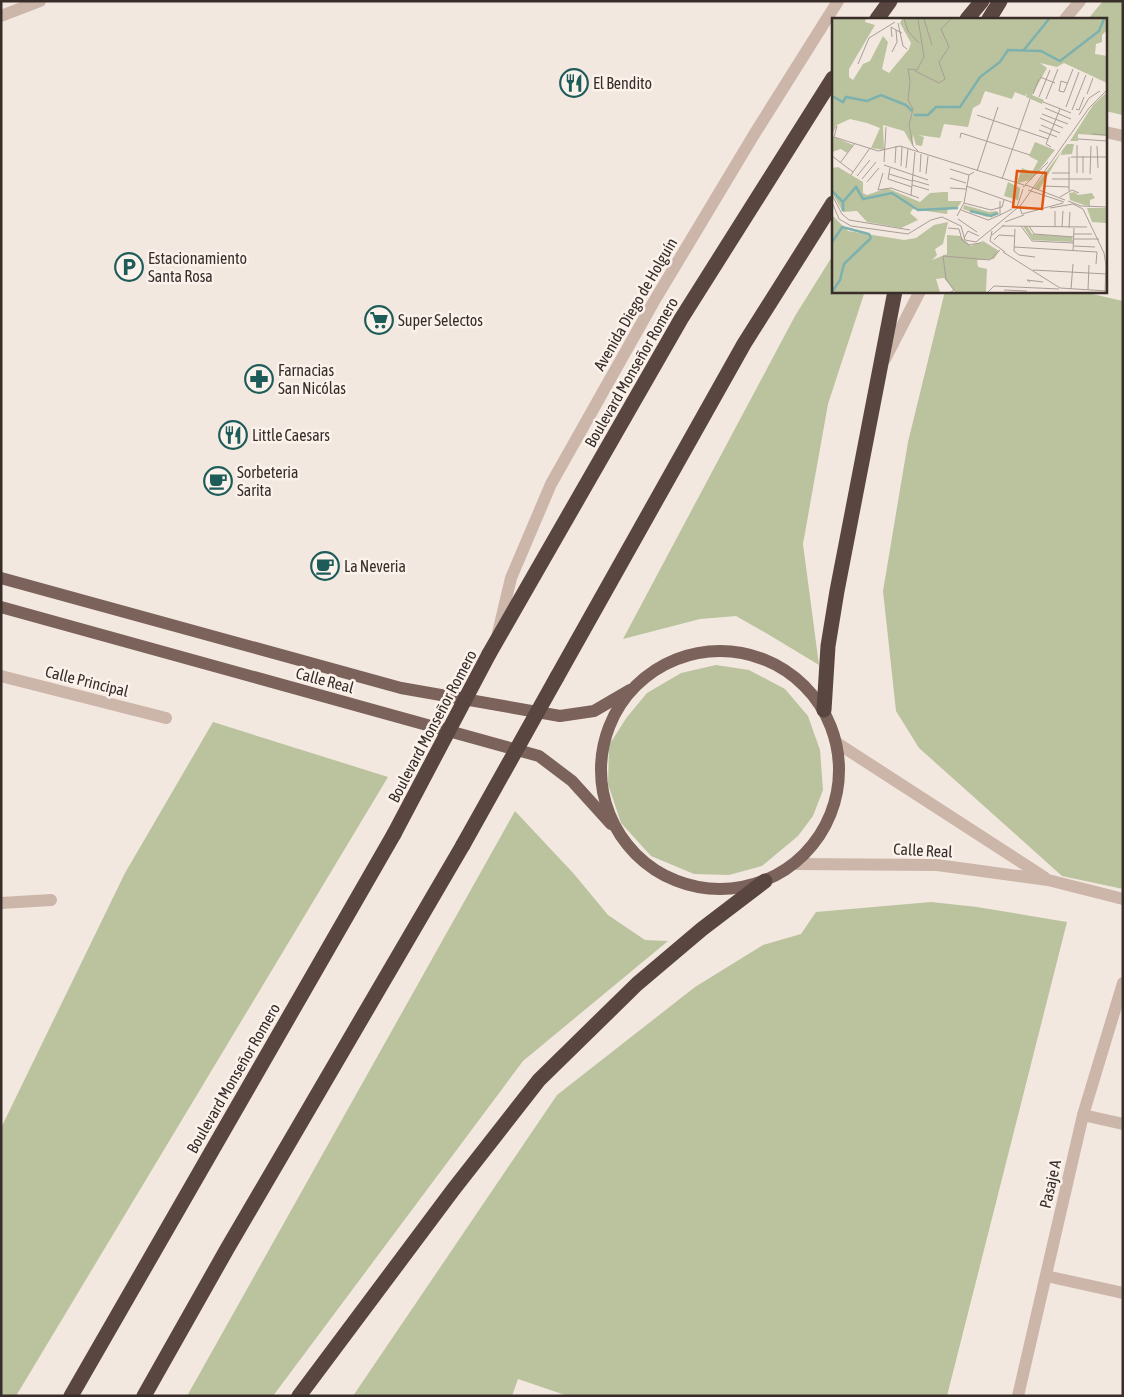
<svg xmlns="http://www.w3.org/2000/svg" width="1124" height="1397" viewBox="0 0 1124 1397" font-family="'Asap Condensed',sans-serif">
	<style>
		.green { fill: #bac39e }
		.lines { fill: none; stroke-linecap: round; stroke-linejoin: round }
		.minor { stroke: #ccb6aa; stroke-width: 12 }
		.major { stroke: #7b625b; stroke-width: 12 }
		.highway { stroke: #5a4641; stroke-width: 15 }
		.highway-bridge { stroke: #5a4641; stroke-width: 15 }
		.labels { text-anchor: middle; stroke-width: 5; stroke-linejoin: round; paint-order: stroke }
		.poi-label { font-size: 16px; fill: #392d2a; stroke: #faf2eb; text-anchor: start }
		.street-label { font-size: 16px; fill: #392d2a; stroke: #faf2eb }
		.inset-river { fill: none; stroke: #7db1ae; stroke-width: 2.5 }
		.inset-road { fill: none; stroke: #a99d97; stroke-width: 1 }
		.view { fill: #df570e; fill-opacity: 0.15; stroke: #df570e; stroke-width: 2.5 }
		.inset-edge { fill: none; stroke: #392d2a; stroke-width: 2.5 }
	</style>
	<rect width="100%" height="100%" fill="#f3e8df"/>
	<g class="green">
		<polygon points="1103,1 1123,1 1123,115 1105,111 1105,19 1088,19"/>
		<polygon points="833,255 833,291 865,291 828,404 803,544 819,665 771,636 736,616 700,619 623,639 795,316"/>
		<polygon points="945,291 1079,291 1123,301 1123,889 1062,876 919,748 896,711 883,591 908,442"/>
		<polygon points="716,665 749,670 785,689 808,716 820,750 823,790 813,816 798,836 762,866 729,875 694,874 651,856 621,823 608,784 609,745 627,717 647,693 681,673"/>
		<polygon points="213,722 388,777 16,1396 1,1396 1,1128 125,873"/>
		<polygon points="515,811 574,874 608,915 645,940 668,941 523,1061 273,1396 187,1396"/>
		<polygon points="931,902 977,907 1067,922 947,1396 568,1396 518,1379 512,1396 353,1396 557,1095 695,987 763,945 801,934 816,912"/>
	</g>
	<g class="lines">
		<g class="minor">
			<polyline points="1,16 40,1"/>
			<polyline points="1065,19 1080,1"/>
			<polyline points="1105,132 1123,136"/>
			<polyline points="885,359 920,291"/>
			<polyline points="498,633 511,578 551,484 653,303 755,133 838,1"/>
			<polyline points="1,676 166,718"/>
			<polyline points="837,743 1044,877"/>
			<polyline points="795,864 937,865 1048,880 1123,899"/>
			<polyline points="1,903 51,900"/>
			<polyline points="1083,1115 1123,1124"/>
			<polyline points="1046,1276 1123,1293"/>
			<polyline points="1018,1396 1083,1115 1123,983"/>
		</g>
		<g class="major">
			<polyline points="1,578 401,688 560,716 594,711 630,690"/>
			<polyline points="1,607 539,756 572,781 611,824"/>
			<circle cx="720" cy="770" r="119"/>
		</g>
		<g class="highway">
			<polyline points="877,19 890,1"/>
			<polyline points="967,19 982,1"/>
			<polyline points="989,19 1000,1"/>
			<polyline points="489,654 681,319 833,78"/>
			<polyline points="557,677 744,344 833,203"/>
			<polyline points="824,710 828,646 837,591 895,291"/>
			<polyline points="71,1396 394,834"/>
			<polyline points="144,1396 227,1249 463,845"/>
			<polyline points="299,1396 453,1190 539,1080 637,984 702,929 765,881"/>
		</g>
		<g class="highway-bridge">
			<polyline points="394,834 489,654"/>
			<polyline points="463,845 557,677"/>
		</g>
	</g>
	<defs>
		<symbol id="restaurant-ring" viewBox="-11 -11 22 22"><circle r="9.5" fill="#faf2eb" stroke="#1e5c5a" stroke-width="1.5"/><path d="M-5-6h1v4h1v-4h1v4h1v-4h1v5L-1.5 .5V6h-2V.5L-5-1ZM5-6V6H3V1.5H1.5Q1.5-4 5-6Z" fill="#1e5c5a"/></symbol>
		<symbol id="parking-ring" viewBox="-11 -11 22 22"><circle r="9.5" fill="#faf2eb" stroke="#1e5c5a" stroke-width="1.5"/><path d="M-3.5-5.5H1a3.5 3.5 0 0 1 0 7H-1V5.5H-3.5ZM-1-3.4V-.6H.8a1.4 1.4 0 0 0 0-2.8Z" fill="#1e5c5a"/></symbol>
		<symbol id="supermarket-ring" viewBox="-11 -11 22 22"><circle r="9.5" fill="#faf2eb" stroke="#1e5c5a" stroke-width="1.5"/><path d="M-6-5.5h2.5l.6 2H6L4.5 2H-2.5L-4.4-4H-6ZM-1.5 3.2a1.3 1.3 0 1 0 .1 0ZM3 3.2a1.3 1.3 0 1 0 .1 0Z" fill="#1e5c5a"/></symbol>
		<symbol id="pharmacy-ring" viewBox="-11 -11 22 22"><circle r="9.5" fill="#faf2eb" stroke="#1e5c5a" stroke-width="1.5"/><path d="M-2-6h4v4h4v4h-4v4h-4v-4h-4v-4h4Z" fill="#1e5c5a"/></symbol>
		<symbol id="cafe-ring" viewBox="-11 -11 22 22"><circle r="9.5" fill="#faf2eb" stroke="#1e5c5a" stroke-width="1.5"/><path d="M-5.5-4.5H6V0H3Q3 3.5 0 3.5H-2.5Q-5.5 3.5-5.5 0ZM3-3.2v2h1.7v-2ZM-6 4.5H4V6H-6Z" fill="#1e5c5a"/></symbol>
	</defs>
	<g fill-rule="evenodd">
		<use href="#restaurant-ring" x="558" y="67" width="32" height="32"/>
		<use href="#parking-ring" x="113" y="251" width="32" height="32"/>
		<use href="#supermarket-ring" x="363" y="304" width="32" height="32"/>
		<use href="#pharmacy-ring" x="243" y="363" width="32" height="32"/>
		<use href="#restaurant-ring" x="217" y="419" width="32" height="32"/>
		<use href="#cafe-ring" x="202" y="465" width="32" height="32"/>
		<use href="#cafe-ring" x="309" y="550" width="32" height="32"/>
	</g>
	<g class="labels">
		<g class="poi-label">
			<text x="593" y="89">El Bendito</text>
			<text x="148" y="264">Estacionamiento<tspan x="148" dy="18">Santa Rosa</tspan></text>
			<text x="398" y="326">Super Selectos</text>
			<text x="278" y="376">Farnacias<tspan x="278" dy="18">San Nicólas</tspan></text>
			<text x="252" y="441">Little Caesars</text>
			<text x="237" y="478">Sorbeteria<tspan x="237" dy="18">Sarita</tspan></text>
			<text x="344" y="572">La Neveria</text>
		</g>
		<g class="street-label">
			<text transform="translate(635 304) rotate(-60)" y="6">Avenida Diego de Holguín</text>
			<text transform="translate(631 372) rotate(-60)" y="6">Boulevard Monseñor Romero</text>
			<text transform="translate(325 680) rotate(15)" y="6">Calle Real</text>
			<text transform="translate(87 681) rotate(14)" y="6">Calle Principal</text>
			<text transform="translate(432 726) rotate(-62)" y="6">Boulevard Monseñor Romero</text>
			<text transform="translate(923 850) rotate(3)" y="6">Calle Real</text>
			<text transform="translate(233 1078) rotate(-60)" y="6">Boulevard Monseñor Romero</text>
			<text transform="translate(1050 1184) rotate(-77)" y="6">Pasaje A</text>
		</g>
	</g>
	<g transform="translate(832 18)">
		<rect width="275" height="275" fill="#f3e8df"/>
		<path d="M0 1H34L33 4 43 7 17 51V59L21 62 31 46 38 43 51 18 56 24 50 51 57 55 77 31 79 25 68 5 70 1H275V12L270 17V24L264 26 263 36 275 38V65L232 45 225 49 208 45 215 50 200 77 212 82 210 86 194 79 195 75 193 78 183 74 180 81 153 73 148 86 141 90 136 109 112 106 108 120 86 117 92 119 90 128 84 127 81 117 80 127 72 113 51 107 52 132 39 130 48 110 35 105 18 101 5 107 0 117ZM275 74V118L246 116V123H238L261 87ZM0 119H2L21 127 15 135 9 131 0 134ZM203 124 223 132 199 162 185 165 190 150 200 154 206 143 197 138ZM235 126H242L240 136 229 137 230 133 207 172 202 170ZM6 149 31 164V175L35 177 55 170 88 184 98 175 112 174H116V183H130L125 190H116L115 196 81 191 78 195 86 202 69 210 35 204 25 193 11 194 0 175V150ZM176 164 188 170 186 182 172 178ZM243 174 246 177 260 175 263 180 258 182V188L252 187 238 182 237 175ZM132 187 157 194 164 193 167 196 155 199 131 191ZM255 190H275L274 205 260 204ZM0 197 16 213 72 222 84 220 102 207 116 204 111 226 103 231 105 237 100 242 115 236V217L128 218 139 228 151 223 167 233 162 241 145 242 146 249 155 251 154 274H123L112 260 104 261 108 274H0ZM191 208H195L200 216 240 219 241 224 200 222Z" fill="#bac39e"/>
		<path class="inset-river" d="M191 33 217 1M0 78 11 84 14 79 35 83 49 77 74 87 80 93M82 97H96L104 89H128L148 59 168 44 176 32 209 33 228 43 267 13 272 1M0 173 11 184V193M11 184 24 169 31 181 60 175 86 192 126 190M138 193 159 198 166 195M10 209 37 216 39 220M0 224 11 208M0 274 8 262 12 246 39 220"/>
		<path class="inset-road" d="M72 1 76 13 87 25M92 1 100 27M66 5 71 28 75 31M60 19 59 9 64 12M60 34 65 24 64 12 70 15M26 46 37 20 63 4M83 53 107 65 113 61 107 44 117 29 109 11 119 1M208 59 223 65M235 65 229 63 227 73 232 74 241 51M201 76 207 61M255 76 261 60M207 79 218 52M214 81 226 51M211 84 239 95M234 89 247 54M213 90 239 101M244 91 247 92 252 79M240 92 254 57M210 96 236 106M145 97 216 121M247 97 257 80 268 73M208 100 231 110M209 107 228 115M5 108 2 119 46 133 68 128 192 167M207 112 225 119M260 116 275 117M128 120 129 115 198 137M246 121 275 123M265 128 266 150M219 129 214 126 228 91M86 133 81 128 77 107 81 91 76 82 78 63 76 51 85 52 92 39 86 1M0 138 21 154M251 138V155M237 139V173M239 139H275M52 144 54 109M8 145 23 125M63 145 64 128M52 147 96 162M69 148 70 129M58 150 56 161 80 169M74 150 76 131M118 151 137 157M145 153 166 89M88 154 89 136M51 155 46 172 59 170 87 180M220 155H238M245 155V127M57 156 80 163M94 156 96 138M258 156 259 128M19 157 38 130M25 158 38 142M118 160 134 165M30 161 44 144M170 161 198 81M220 161H260M80 162 97 167M35 164 47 150M80 167 97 172M193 167 216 144M134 168 182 185M211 168 237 169M191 169 194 167 233 182M118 170 134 171M196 172 232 184M0 177 10 196 17 202 78 212M79 178 83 134M228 179 240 172 247 175M168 183V197L180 191M236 183 249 188 275 189M0 184 7 201 19 208 76 216 99 202 110 199 129 208 133 222 144 224 189 187 257 90 275 72M132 185 159 192 170 189 172 182M185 189 191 171M188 190 190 196 231 185M218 190 241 186 251 191 272 235 274 247M129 192 156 202 168 197M125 198 132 185 137 157 142 154M126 201 145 214M173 204 192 197M170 208 255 209M189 208 200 223 242 225M197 208 202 216 242 219M223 209V193M230 209 231 193M116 210 127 211 130 222 137 227 148 225M237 210 238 194M183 211 182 233 187 237 203 239M160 213 158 223 173 234M242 216H260M160 217 172 207M132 220 136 213 147 218M242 221H267M162 222 167 217 182 218M275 223V204M242 228 263 229M182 229 265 234 264 246M241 233 242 210M171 234 228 270 275 273M201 252 275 256M198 264 195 262 211 264M239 271 241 246M172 272 195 273M256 272 257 247M119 274 122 272 114 261 111 238 158 242 168 232M156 274 162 268 227 271M273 274 274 246"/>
		<path class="view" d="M185 153 214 155 210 191 181 189Z"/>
		<rect width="275" height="275" class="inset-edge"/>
	</g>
	<rect width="1124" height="1397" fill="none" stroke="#392d2a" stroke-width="5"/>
</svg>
